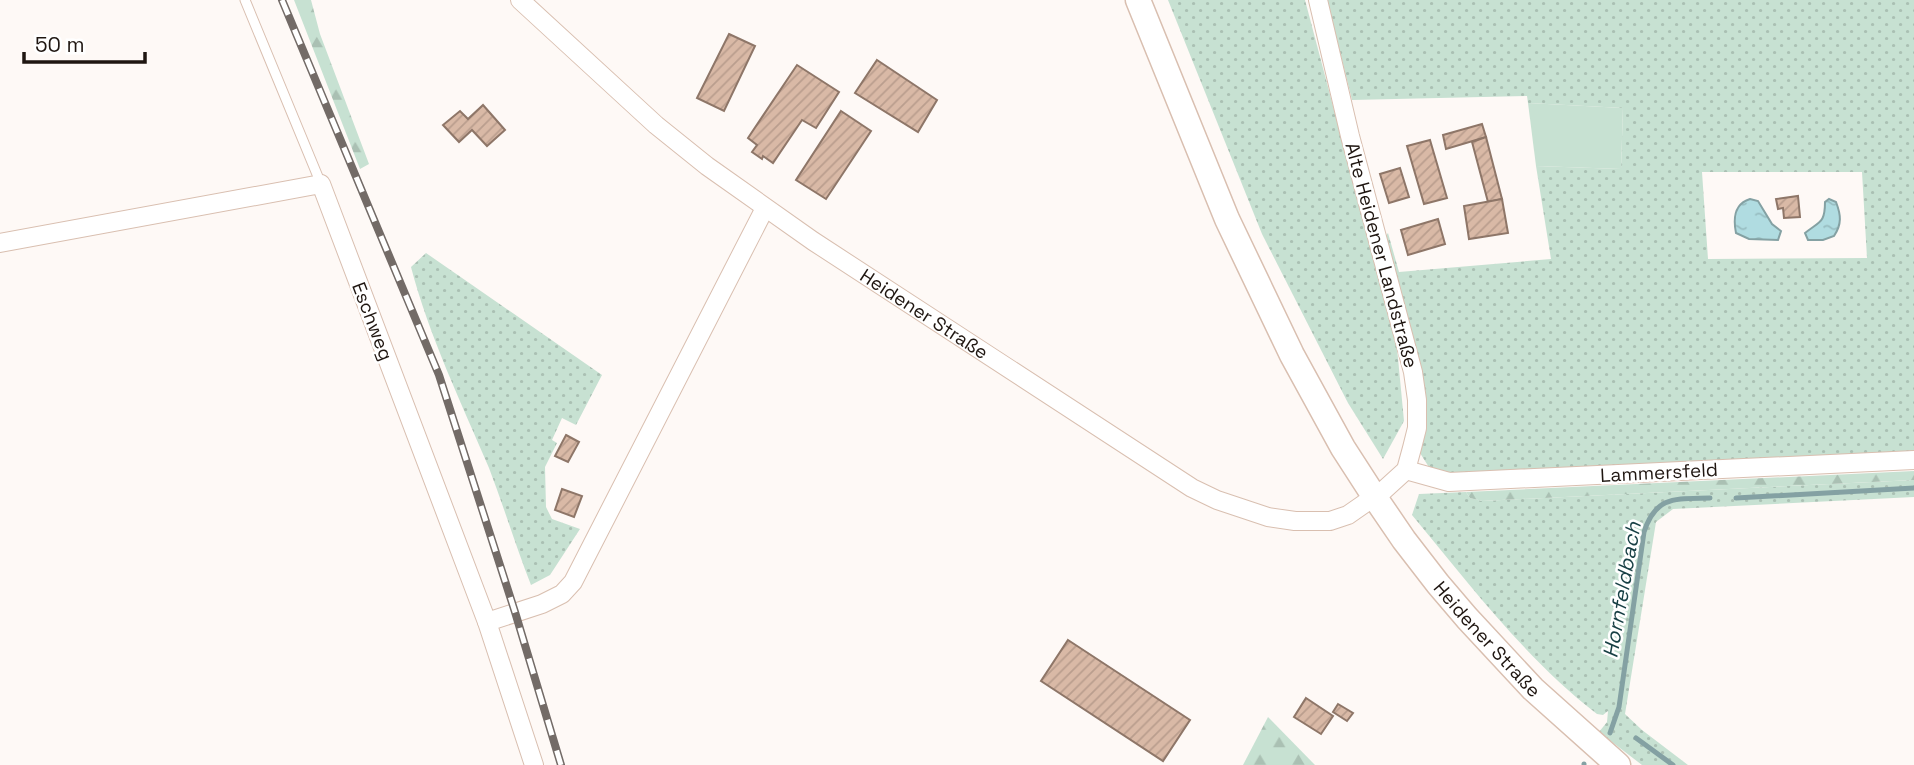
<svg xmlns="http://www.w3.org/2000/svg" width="1914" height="765" viewBox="0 0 1914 765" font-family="'Space Grotesk',sans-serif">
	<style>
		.green { fill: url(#green-dots); fill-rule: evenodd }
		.forest { fill: url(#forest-firs) }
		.pitch { fill: #c7e1d2 }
		.water { fill: url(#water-ripples); stroke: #84a1a3; stroke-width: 2 }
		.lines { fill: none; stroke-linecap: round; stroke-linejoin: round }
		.stream { stroke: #84a1a3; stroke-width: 5 }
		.building { fill: url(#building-hatch); stroke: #8e7668; stroke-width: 2 }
		.lane-casing { stroke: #d9bfb0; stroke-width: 11 }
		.street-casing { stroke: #d9bfb0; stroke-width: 20 }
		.secondary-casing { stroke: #d9bfb0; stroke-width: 27 }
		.lane { stroke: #fff; stroke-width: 9 }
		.street { stroke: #fff; stroke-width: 18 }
		.secondary { stroke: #fff; stroke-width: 24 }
		.rail-casing { stroke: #736b67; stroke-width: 8 }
		.rail { stroke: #fff; stroke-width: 5; stroke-dasharray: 16; stroke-linecap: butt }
		.labels { text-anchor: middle; stroke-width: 5; stroke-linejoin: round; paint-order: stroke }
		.street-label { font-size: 19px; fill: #1f1611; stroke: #fff }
		.water-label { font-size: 21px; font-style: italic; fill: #173f44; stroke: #fff }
	</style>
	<defs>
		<pattern id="green-dots" width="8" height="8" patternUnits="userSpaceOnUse" patternTransform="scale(1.75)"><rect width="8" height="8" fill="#c7e1d2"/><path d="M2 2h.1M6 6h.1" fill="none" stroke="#aac0b3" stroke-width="1.8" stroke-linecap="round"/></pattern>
		<pattern id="forest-firs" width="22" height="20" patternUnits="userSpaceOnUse" patternTransform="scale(1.75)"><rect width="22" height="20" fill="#c7e1d2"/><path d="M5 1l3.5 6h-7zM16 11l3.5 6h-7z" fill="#aac0b3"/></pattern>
		<pattern id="water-ripples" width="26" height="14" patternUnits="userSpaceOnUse" patternTransform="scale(1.75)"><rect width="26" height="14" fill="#b0dce1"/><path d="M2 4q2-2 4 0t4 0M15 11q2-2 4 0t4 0" fill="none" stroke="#97bcc0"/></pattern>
		<pattern id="building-hatch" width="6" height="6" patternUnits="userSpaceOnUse" patternTransform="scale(1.75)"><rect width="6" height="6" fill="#d9b9a6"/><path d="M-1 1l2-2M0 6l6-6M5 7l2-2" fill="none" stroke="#ba9e8e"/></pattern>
	</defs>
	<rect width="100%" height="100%" fill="#fef9f6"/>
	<g class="green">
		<polygon points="1168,0 1305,0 1397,348 1404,421 1383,459 1348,403 1262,234"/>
		<path d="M1327 0H1914V454L1455 475 1432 472 1420 453 1424 427 1384 238 1388 233 1399 272 1551 259 1536 166 1621 169 1623 108 1528 103 1527 96 1352 100ZM1702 172H1862L1867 258 1708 259Z"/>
		<path d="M426 253 602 375 576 425 562 418 552 440 557 443 545 467 546 507 552 519 580 529 550 575 531 585C516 547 504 507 489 468 461 402 429 336 411 267Z"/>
		<path d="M1914 480V497L1673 509 1656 522 1625 714 1642 730 1688 765H1642L1599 732 1607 722 1608 711 1603 715 1597 714C1525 658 1470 585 1412 515L1419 494 1466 492 1470 498 1482 501Z"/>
	</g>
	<g class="forest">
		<polygon points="294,0 311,0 320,34 369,164 360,169"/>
		<polygon points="1914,471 1914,480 1482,501 1470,498 1466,492"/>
		<polygon points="1268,717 1315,765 1243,765"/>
	</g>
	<polygon class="pitch" points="1528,103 1623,108 1621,169 1536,166"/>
	<g class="water">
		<path d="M1750 199 1758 201 1772 224 1781 231 1778 240 1749 239 1736 233C1733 218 1734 204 1750 199Z"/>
		<path d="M1829 199 1836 202C1841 215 1842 224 1834 236L1823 240H1808L1805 233C1820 221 1825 223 1825 202Z"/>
	</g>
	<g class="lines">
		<g class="stream">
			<polyline points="1736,498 1914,488"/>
			<path d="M1610 733 1619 707 1644 532C1656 495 1676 499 1710 498"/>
			<polyline points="1636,738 1673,765"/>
			<polyline points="1584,765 1584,764"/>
		</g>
	</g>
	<g class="building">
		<polygon points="729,34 755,46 724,111 697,98"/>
		<polygon points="877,60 937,100 918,132 855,93"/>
		<polygon points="797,65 839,92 816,128 802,120 773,163 763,156 762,159 752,152 757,145 748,138"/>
		<polygon points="483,105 505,130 487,146 472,130 459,142 443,125 460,111 468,119"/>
		<polygon points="841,111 871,131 826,199 796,180"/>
		<polygon points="1482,124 1486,137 1446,149 1443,135"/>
		<polygon points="1486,137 1502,199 1488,202 1472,142"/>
		<polygon points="1430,140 1447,198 1424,204 1407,146"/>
		<polygon points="1400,168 1409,197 1389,203 1380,174"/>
		<polygon points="1798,196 1800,217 1784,218 1783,208 1778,209 1776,199"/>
		<polygon points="1502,199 1508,233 1469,239 1464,206"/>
		<polygon points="1438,219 1445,244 1408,255 1401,230"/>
		<polygon points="566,435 579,442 568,462 555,456"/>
		<polygon points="562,489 582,496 574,517 555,510"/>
		<polygon points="1068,640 1190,720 1163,761 1041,681"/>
		<polygon points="1306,698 1333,716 1321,734 1294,717"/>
		<polygon points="1338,704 1353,713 1347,721 1333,712"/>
	</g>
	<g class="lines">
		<defs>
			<polyline id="lane" points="245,0 321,184"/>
			<g id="street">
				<path id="s1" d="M520 0 656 125 707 166 813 241 1192 488 1217 500 1268 517 1295 521H1330L1348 515 1384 490 1406 470 1412 448 1417 428V400L1413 372 1350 136 1318 0"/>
				<polyline points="0,243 321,184 487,622 534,765"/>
				<polyline points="1406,470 1449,482 1914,460"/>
				<polyline points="487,622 542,604 562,594 573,582 765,208"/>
			</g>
			<g id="secondary">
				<path id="s2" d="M1138 0 1227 219 1292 355 1343 448 1374 496 1404 540 1438 584 1467 618 1533 689 1618 765"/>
			</g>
		</defs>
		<use href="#lane" class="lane-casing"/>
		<use href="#street" class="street-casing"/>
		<use href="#secondary" class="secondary-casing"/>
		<use href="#lane" class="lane"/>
		<use href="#street" class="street"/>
		<use href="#secondary" class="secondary"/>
		<defs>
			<polyline id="rail" points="282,0 439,375 515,612 561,765"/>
		</defs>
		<use href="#rail" class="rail-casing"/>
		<use href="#rail" class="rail"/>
	</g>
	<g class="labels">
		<g class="street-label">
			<text transform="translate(1382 255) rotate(75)" y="7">Alte Heidener Landstraße</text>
			<text dy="7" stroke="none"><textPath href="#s1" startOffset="513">Heidener Straße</textPath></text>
			<text transform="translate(373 321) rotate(69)" y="7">Eschweg</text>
			<text transform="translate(1659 472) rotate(-3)" y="7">Lammersfeld</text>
			<text dy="7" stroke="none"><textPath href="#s2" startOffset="733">Heidener Straße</textPath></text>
		</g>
		<g class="water-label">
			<text transform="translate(1622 590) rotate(-80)" y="7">Hornfeldbach</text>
		</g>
	</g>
	<path d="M24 52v10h121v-10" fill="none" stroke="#1f1611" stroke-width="3.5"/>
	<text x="35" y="52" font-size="21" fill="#1f1611" stroke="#ffffff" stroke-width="5" paint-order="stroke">50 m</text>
</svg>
